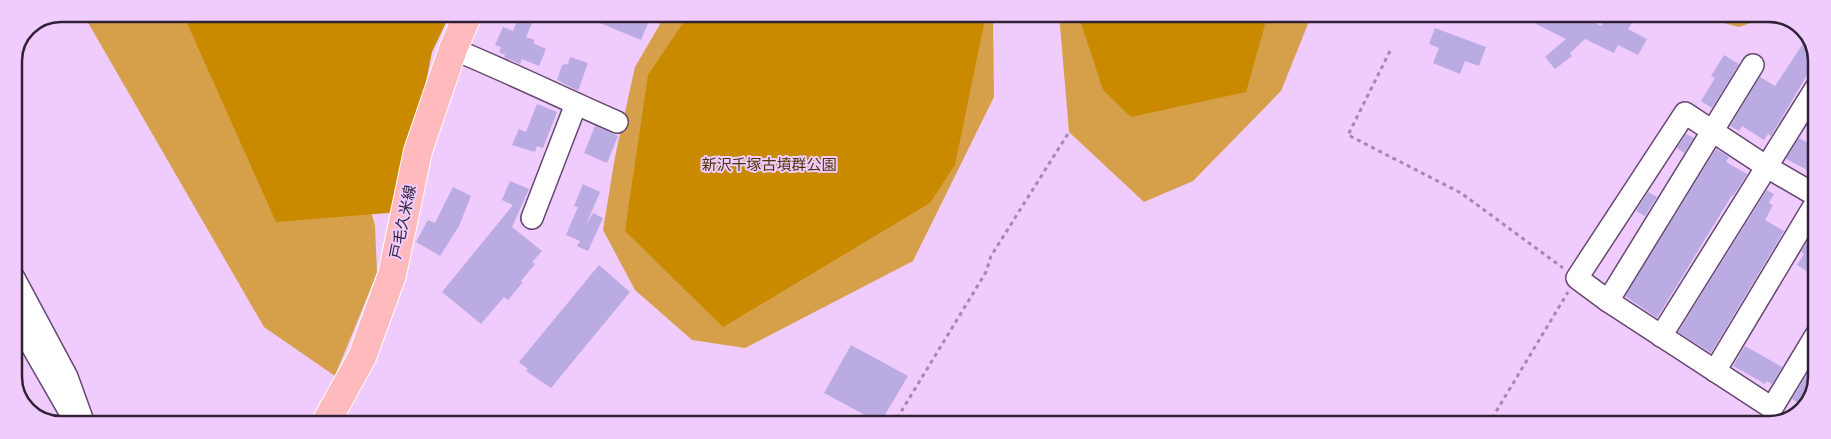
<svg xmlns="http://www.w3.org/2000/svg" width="1831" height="439" viewBox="0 0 1831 439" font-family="'Open Sans','Noto Sans JP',sans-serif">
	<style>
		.green { fill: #d5a049 }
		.forest { fill: #c98a00 }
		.water { fill: #8dce70 }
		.building { fill: #baabe2 }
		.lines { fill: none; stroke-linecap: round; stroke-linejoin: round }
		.minor-casing { stroke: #664772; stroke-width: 24 }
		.major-casing { stroke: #fff; stroke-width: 30 }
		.path { stroke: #a488ad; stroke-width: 3; stroke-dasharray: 4 4; stroke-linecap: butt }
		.minor { stroke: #fff; stroke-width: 21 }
		.major { stroke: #ffbabe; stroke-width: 28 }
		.labels { text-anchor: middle; stroke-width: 4; stroke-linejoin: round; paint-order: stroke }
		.park-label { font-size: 15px; fill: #4e3405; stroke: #f0cbfd }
		.street-label { font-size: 15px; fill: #302235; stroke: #f0cbfd }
		.rim { fill: none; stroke: #302235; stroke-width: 2.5 }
	</style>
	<rect width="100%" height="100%" fill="#f0cbfd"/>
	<g class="green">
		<polygon points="83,14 421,14 352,149 375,225 377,273 335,376 264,327"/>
		<polygon points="666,14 993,14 994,97 913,261 745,348 692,340 635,290 603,230 615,157 635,67"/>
		<polygon points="1059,14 1312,14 1281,91 1193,181 1144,202 1069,132"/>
		<polygon points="1693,15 1774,15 1739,27"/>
	</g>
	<g class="forest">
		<polygon points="183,14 450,14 432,52 400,212 276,222"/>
		<polygon points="689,14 986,14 955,165 930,203 723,327 625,231 648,75"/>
		<polygon points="1078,14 1268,14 1246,92 1131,117 1103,90"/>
	</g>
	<path class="water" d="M14 370 38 416C20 406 14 390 14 370Z"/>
	<g class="building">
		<polygon points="520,14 536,14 526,37 535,40 533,43 546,49 539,66 522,59 520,64 504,57 505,55 499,52 501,47 495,45 503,27 513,31"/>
		<polygon points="578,14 621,14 635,20 638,14 652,14 641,40"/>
		<polygon points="1541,15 1580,15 1601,26 1608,15 1633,15 1630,20 1633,22 1628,29 1647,39 1638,55 1618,45 1614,53 1585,39 1570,53 1572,56 1555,69 1545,57 1566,39 1536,24"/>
		<polygon points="1435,28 1486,47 1479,66 1465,61 1460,74 1433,63 1439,48 1429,44"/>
		<polygon points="1808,36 1817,58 1771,136 1768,134 1764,140 1742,126 1739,131 1730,126 1760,77 1775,86"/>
		<polygon points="1724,55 1739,64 1712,108 1701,101 1715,78 1711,76"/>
		<polygon points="570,57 588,63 578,91 557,80 562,65 568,64"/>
		<polygon points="537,104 557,112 543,148 537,146 535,152 512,145 519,129 526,132"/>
		<polygon points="595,126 618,136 607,163 584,153"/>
		<polygon points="1686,134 1694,138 1684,153 1677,148"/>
		<polygon points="1799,138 1817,148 1817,175 1786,159"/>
		<polygon points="1716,149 1729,157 1726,162 1747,174 1733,196 1732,195 1657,318 1625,296"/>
		<polygon points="510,181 529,189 512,227 542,251 532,262 535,264 521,281 522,283 508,300 504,297 481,324 442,292 513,205 502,200"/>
		<polygon points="583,184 600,192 586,225 593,213 603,218 588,251 577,246 580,241 566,235 578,207 574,206"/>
		<polygon points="453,187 471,196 459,226 440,256 416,242 428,220 435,223"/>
		<polygon points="1767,190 1774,194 1769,203 1773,205 1765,220 1784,231 1711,353 1678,332"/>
		<polygon points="1648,192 1657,197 1645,216 1636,211"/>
		<polygon points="1817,226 1816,265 1812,274 1797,265 1804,254 1801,252"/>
		<polygon points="599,265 630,292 551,388 526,371 528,369 519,362"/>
		<polygon points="851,345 908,376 880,423 824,393"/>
		<polygon points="1745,346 1782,367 1772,384 1767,381 1765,384 1733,366"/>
		<polygon points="1816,359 1816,387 1805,407 1792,399"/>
	</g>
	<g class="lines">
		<defs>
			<g id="minor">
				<path d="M453 49C509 72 562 98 617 122"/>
				<polyline points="532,218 576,104"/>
				<polyline points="14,278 67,377 84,424"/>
				<polyline points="1608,301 1753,65"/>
				<polyline points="14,315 71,414"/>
				<polyline points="1816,335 1772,408 1608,301 1577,278 1685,113 1767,167 1817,196"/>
				<polyline points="1661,336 1817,86"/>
				<polyline points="1715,371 1817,201"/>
			</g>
			<polyline id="major" points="325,424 362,357 392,275 418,151 453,49 468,14"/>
		</defs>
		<use href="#minor" class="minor-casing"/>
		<use href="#major" class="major-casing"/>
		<g class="path">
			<polyline points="1390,51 1348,135 1461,193 1563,268"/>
			<polyline points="893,425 986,272 991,256 1069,132"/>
			<polyline points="1488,425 1568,292"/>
		</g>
		<use href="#minor" class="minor"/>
		<use href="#major" class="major"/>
	</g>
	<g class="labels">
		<g class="park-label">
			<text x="769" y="170">新沢千塚古墳群公園</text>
		</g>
		<g class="street-label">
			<text transform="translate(403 222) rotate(-78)" y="5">戸毛久米線</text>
		</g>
	</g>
	<path d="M0 0H1831V439H0ZM61 22H1769A39 39 0 0 1 1808 61V377A39 39 0 0 1 1769 416H61A39 39 0 0 1 22 377V61A39 39 0 0 1 61 22Z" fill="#f0cbfd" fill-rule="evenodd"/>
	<path class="rim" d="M61 22H1769A39 39 0 0 1 1808 61V377A39 39 0 0 1 1769 416H61A39 39 0 0 1 22 377V61A39 39 0 0 1 61 22Z"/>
</svg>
